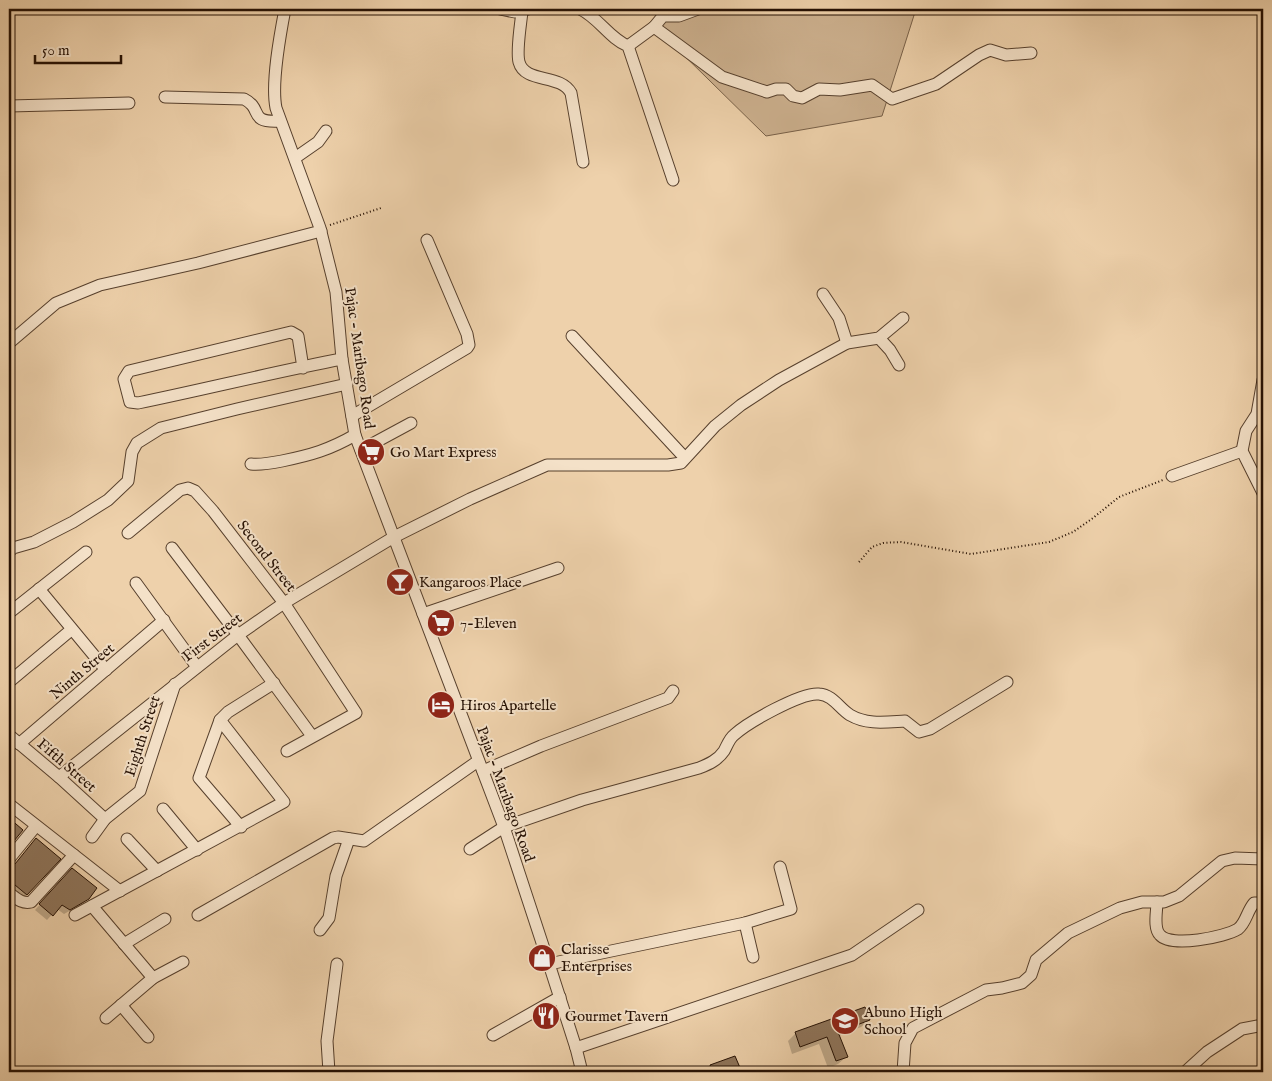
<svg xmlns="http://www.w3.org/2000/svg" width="1272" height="1081" viewBox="0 0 1272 1081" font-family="'IM FELL English',serif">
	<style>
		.green { fill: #ccb08e; stroke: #786048 }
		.shadow { fill: #0003 }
		.building { fill: #8e745a; stroke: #251003 }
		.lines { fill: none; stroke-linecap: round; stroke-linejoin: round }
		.minor-casing { stroke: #57402d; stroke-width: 13 }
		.path { stroke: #251003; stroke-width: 2; stroke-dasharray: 1 2.5; stroke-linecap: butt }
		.minor { stroke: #f4e1c8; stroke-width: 11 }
		.labels { text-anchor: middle; stroke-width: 4; stroke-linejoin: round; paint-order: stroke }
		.street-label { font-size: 15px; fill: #251003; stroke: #f4e1c8 }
		.poi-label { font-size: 15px; fill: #251003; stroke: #f4e1c8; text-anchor: start }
	</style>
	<rect width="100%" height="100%" fill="#eed1ab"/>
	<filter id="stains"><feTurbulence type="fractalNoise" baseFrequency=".004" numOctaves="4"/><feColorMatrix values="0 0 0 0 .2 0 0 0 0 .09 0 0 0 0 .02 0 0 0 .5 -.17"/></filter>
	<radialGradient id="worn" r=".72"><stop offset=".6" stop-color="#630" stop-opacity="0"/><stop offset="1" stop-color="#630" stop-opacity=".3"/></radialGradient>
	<polygon class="green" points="664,9 916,9 882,116 766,136 652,24"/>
	<g class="shadow">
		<polygon points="9,867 11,867 27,894 22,899 9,889"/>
		<polygon points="67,875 88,898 82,904 64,914 57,909 47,920 35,910"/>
		<polygon points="869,1020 861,1027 839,1036 846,1057 838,1064 828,1068 819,1044 792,1054 788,1041 796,1033"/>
		<polygon points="710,1066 739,1069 736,1072 704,1072"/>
	</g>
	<g class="building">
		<polygon points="9,818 23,830 9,847"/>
		<polygon points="36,838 61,859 27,895 9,880 9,866 15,864"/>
		<polygon points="72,868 97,888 89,899 70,910 62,905 53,916 39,904"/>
		<polygon points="865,1007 870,1020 838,1032 848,1057 836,1061 827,1037 800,1047 795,1032"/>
		<polygon points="735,1056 741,1070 734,1072 712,1072 710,1065"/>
	</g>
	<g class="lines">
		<defs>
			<g id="minor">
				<path d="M285 9C280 35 271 83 276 108L320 228 336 292 342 359 355 435 504 827 549 964 576 1048 582 1072"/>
				<polyline points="500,9 515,12 528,9"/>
				<path d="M580 9C599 18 609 38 628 46L673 180"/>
				<path d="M522 11C521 23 516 51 519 62 525 84 560 73 571 93L583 162"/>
				<polyline points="654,27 663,16 679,16 698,9"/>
				<polyline points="628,46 654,27 722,77 767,92 776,89 786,89 793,96 802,98 819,89 840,90 872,85 892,99 936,84 979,55 990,50 1006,55 1031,53"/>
				<path d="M165 97 244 99C264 109 247 123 280 121"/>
				<polyline points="9,106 129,103"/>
				<polyline points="295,158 318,142 326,131"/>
				<polyline points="823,294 839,318 847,343"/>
				<polyline points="572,336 685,458"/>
				<polyline points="879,338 890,350 899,365"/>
				<polyline points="9,343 56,303 100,285 198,263 321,231"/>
				<path d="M303 368 298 336 291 332 129 371 124 379 130 402 138 403C206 389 274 372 342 359"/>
				<polyline points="1263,380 1257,414 1246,431 1242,451 1263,493"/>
				<polyline points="352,416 467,348 469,345 467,334 427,240"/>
				<polyline points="361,450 411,423"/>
				<path d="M251 464C261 465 272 463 282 461 311 455 329 450 355 435"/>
				<polyline points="1172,476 1242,451"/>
				<polyline points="128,533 180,490 188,488 195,491 213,511 284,603 356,713 287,751"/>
				<polyline points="172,548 238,635 312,736"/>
				<polyline points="9,552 13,548 34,542 73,522 108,500 128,481 132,452 137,443 161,428 237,409 347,384"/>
				<polyline points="136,583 197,667"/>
				<polyline points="39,589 106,670"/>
				<polyline points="9,613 86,552"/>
				<polyline points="423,614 558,568"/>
				<polyline points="9,682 71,630"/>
				<polyline points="9,735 59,777 105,819"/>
				<polyline points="19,744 164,620"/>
				<polyline points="483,771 541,746 668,698 673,691"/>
				<polyline points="59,777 238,635 284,603 394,537 470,499 547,465 668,465 681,463 715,426 741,405 779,380 847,343 879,338 903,318"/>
				<polyline points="9,804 120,891"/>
				<polyline points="163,809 197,850"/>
				<polyline points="241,827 199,778 220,720 228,712 274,683"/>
				<polyline points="92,837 105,819 140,791 175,684"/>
				<polyline points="127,839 157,871"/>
				<path d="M470 849 504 827 582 800 699 768C709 764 718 760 724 751 727 746 729 739 734 735 747 723 801 692 819 694 833 695 839 708 850 715 867 725 886 722 905 721L919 732 930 729 1007 682"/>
				<polyline points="9,859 36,826"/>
				<path d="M9 893C16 898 21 904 31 902L74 855"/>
				<path d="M1157 902C1157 911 1153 928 1160 935 1171 948 1225 937 1238 929 1246 923 1247 911 1254 903H1263"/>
				<polyline points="92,906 153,978"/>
				<polyline points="75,915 284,802 220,720"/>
				<polyline points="198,915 333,838 338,837 364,841 478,761"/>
				<polyline points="745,923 753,957"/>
				<polyline points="320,930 329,918 336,876 349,839"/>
				<polyline points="124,944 165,919"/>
				<polyline points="549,964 745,923 791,909 780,867"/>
				<polyline points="121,1005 148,1037"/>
				<polyline points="106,1018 153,978 183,962"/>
				<polyline points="493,1035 560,997"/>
				<polyline points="576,1048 852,955 918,910"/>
				<polyline points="9,1071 10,1072"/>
				<polyline points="329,1072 327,1041 337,964"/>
				<polyline points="903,1072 905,1043 913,1028 986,990 1002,988 1022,983 1031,975 1036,960 1068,933 1120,908 1142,902 1164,902 1179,896 1222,861 1235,858 1263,859"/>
				<polyline points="1185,1072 1207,1052 1242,1029 1263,1025"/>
			</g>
		</defs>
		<use href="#minor" class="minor-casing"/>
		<g class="path">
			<polyline points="330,225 381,208"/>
			<polyline points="859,562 872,547 883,543 901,542 971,554 1049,542 1073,532 1093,518 1119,497 1163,480"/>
		</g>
		<use href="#minor" class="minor"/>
	</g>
	<defs>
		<symbol id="supermarket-disc" viewBox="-11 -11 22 22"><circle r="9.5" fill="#8f2418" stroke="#f4e1c8"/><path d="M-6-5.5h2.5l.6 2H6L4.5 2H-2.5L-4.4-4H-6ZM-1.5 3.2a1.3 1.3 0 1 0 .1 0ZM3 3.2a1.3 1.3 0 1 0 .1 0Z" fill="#fff"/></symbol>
		<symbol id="bar-disc" viewBox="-11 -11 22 22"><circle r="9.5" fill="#8f2418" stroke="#f4e1c8"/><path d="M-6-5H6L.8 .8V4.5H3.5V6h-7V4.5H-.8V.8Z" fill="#fff"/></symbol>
		<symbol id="hotel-disc" viewBox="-11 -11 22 22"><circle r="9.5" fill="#8f2418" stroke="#f4e1c8"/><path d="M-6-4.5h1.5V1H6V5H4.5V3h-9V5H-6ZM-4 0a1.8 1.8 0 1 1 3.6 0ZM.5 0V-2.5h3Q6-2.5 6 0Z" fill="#fff"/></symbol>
		<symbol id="shop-disc" viewBox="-11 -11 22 22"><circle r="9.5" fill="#8f2418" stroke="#f4e1c8"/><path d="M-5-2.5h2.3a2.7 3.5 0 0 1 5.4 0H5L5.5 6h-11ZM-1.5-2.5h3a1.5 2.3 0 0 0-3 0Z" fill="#fff"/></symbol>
		<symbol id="restaurant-disc" viewBox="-11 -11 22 22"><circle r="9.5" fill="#8f2418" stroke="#f4e1c8"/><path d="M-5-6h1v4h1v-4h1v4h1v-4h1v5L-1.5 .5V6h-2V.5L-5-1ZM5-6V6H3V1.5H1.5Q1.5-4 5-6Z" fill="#fff"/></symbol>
		<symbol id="school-disc" viewBox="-11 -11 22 22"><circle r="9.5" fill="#8f2418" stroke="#f4e1c8"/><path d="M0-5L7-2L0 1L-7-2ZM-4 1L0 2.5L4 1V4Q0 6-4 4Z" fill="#fff"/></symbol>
	</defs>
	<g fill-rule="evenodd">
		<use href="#supermarket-disc" x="355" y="436" width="32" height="32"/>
		<use href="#bar-disc" x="384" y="566" width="32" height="32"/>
		<use href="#supermarket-disc" x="425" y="607" width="32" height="32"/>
		<use href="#hotel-disc" x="425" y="689" width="32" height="32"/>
		<use href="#shop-disc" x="526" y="942" width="32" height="32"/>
		<use href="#restaurant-disc" x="530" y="1000" width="32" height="32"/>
		<use href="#school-disc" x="829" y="1005" width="32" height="32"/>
	</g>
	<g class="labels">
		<g class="street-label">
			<text transform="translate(360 358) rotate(82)" y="5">Pajac - Maribago Road</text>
			<text transform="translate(267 556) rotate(52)" y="5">Second Street</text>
			<text transform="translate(212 637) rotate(-37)" y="5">First Street</text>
			<text transform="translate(82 671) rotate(-40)" y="5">Ninth Street</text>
			<text transform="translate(142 736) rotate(-72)" y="5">Eighth Street</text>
			<text transform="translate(67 765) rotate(41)" y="5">Fifth Street</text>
			<text transform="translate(506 794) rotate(70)" y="5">Pajac - Maribago Road</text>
		</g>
		<g class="poi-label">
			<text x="390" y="457">Go Mart Express</text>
			<text x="419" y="587">Kangaroos Place</text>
			<text x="460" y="628">7-Eleven</text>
			<text x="460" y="710">Hiros Apartelle</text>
			<text x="561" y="954">Clarisse<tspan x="561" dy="17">Enterprises</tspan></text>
			<text x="864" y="1017">Abuno High<tspan x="864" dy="17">School</tspan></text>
			<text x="565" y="1021">Gourmet Tavern</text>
		</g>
	</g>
	<rect width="1272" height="1081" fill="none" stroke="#eed1ab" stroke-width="30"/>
	<rect x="10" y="10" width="1252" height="1061" fill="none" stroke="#251003" stroke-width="2.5"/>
	<rect x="15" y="15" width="1242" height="1051" fill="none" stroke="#251003"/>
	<path d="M35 55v8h86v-8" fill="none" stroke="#251003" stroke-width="2.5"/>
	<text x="42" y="55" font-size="15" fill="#251003" stroke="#f4e1c8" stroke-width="4" paint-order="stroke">50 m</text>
	<rect width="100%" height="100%" filter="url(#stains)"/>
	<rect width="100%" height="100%" fill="url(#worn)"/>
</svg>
